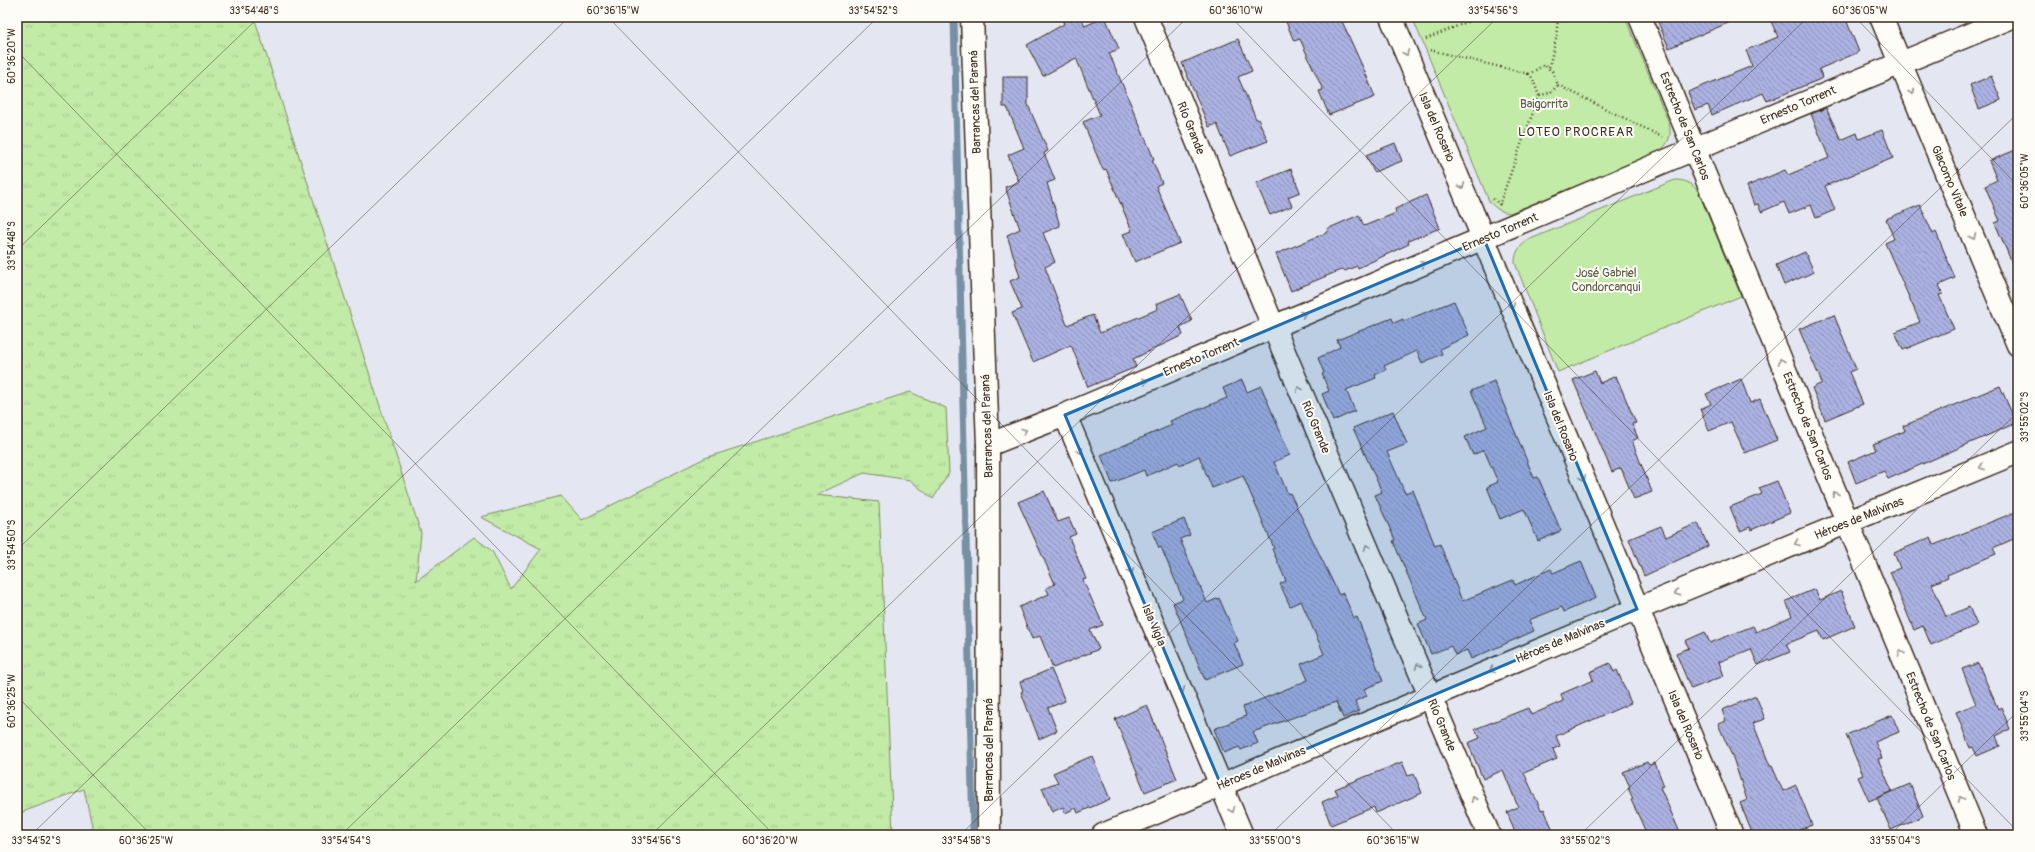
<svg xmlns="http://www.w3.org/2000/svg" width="2035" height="852" viewBox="0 0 2035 852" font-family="Pangolin,sans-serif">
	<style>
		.grass { fill: url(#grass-tufts); stroke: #7e8a62 }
		.park { fill: #c1eba7; stroke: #7e8a62 }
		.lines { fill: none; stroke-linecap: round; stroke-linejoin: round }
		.stream { stroke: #7790a4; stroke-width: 7 }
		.building { fill: url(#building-back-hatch); stroke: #3b2a1e }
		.street-casing { stroke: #3b2a1e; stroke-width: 25 }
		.secondary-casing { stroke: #3b2a1e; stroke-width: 25 }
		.path { stroke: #3b2a1e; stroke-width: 2.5; stroke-dasharray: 1 3; stroke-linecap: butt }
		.street { stroke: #fdfcf7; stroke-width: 22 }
		.secondary { stroke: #fdfcf7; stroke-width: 22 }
		.oneway { stroke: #9c938a }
		.marked { fill: #1f6fb2; fill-opacity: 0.2; stroke: #1f6fb2; stroke-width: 3; stroke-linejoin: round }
		.ticks { fill: none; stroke: #3b2a1e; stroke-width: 1; stroke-opacity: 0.45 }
		.labels { text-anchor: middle; stroke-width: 4; stroke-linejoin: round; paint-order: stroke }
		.street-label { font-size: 12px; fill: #3b2a1e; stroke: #fdfcf7 }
		.park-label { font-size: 12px; fill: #5c5a40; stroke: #fdfcf7 }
		.neighbourhood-label { font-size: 13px; letter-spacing: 1px; fill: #3b2a1e; stroke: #fdfcf7 }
		.neatline { fill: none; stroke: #3b2a1e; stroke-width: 1.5 }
		.ticks-label { font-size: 10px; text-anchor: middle; fill: #3b2a1e }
	</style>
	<defs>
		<pattern id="grass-tufts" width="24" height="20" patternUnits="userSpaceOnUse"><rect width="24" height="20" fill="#c1eba7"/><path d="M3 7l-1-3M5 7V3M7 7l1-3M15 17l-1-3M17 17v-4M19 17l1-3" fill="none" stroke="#a7ca8f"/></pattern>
		<pattern id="building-back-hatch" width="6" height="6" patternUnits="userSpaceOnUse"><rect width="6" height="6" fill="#abb2e2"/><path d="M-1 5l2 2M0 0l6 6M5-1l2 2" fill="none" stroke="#8c91b7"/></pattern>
	</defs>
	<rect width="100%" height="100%" fill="#e4e6f1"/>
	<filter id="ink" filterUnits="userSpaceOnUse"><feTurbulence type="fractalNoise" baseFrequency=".025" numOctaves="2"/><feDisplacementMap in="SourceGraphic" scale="8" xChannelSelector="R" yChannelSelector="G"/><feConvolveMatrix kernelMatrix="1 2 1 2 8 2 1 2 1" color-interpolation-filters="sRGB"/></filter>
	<g filter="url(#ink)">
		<polygon class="grass" points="17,17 254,17 421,533 416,581 474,537 492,551 511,589 541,549 481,517 561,496 582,520 705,458 910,392 946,408 949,473 933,499 910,480 864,473 816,495 879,502 893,835 94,835 84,789 17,814"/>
		<g class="park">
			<path d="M1412 17H1625L1669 123C1672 136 1669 143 1659 152L1510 213C1500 212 1495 208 1489 201Z"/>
			<path d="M1675 180C1686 180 1691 183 1698 191L1741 296 1558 372 1515 263C1515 252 1519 247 1528 240Z"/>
		</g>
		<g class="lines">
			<polyline class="stream" points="954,17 973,835"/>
		</g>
		<g class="building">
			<polygon points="1061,17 1081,17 1085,26 1105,17 1119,49 1109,53 1154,159 1152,160 1162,183 1156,186 1180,243 1135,262 1123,234 1132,231 1106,169 1103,170 1083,122 1100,115 1076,58 1043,76 1027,45 1064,24"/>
			<polygon points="1284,17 1340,17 1365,72 1375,97 1329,115 1319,91 1323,90 1300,39 1294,41"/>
			<polygon points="1656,17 1742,17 1669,48"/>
			<polygon points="1769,17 1845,17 1859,52 1819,69 1823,78 1767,101 1763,93 1712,115 1708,105 1695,110 1688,92 1752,66 1746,50 1778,37"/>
			<polygon points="1238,39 1252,71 1238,77 1256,119 1258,119 1268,141 1230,156 1217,124 1209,127 1182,63"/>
			<polygon points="1991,76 2001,100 1979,109 1970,85"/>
			<polygon points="1003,77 1028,77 1028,105 1048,151 1044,153 1055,180 1047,183 1060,226 1043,233 1055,262 1045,267 1067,325 1093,315 1100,333 1158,309 1156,304 1180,294 1192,321 1180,327 1183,335 1133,359 1136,367 1088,387 1071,345 1033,362 1012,313 1022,309 1010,281 1020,277 1007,235 1020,229 1005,187 1019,182 1008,155 1024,148 1007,107 1003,107"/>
			<polygon points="1826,108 1841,140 1857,133 1859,139 1882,130 1893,158 1825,186 1835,210 1816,218 1811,205 1789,214 1784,202 1761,212 1758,204 1754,205 1747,186 1785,170 1788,175 1829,158 1811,114"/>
			<polygon points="1395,143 1402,161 1374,172 1366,155"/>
			<polygon points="2018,149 2018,277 1995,223 2000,221 1985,186 1997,180 1989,161"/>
			<polygon points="1291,169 1300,192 1288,197 1292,206 1270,215 1256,183"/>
			<polygon points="1426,195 1440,228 1408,241 1409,244 1358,268 1357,266 1345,271 1343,269 1291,291 1276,254 1328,232 1327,229 1359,215 1364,226 1396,213 1395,209"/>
			<polygon points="1920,205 1933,234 1936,232 1955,278 1939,285 1943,294 1939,295 1954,329 1903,350 1895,332 1920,322 1885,243 1894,239 1886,219"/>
			<polygon points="1805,252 1814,272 1784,285 1776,265"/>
			<polygon points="1454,301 1469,335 1440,349 1442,354 1422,363 1417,351 1384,366 1386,370 1375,375 1376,378 1346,390 1355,411 1333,421 1322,394 1329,391 1322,374 1324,373 1318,358 1340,347 1337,340 1392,318 1394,323 1403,319 1404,321"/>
			<polygon points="1834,315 1856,369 1849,372 1863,404 1825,420 1812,388 1822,383 1799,329"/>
			<polygon points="1595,371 1600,383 1616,376 1636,423 1632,424 1638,438 1632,441 1652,492 1634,499 1621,468 1612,472 1573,380"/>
			<polygon points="1741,379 1750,403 1760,399 1777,440 1745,453 1731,422 1709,431 1700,409 1711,404 1706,394"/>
			<polygon points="1242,380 1247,392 1261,386 1290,455 1274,462 1288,494 1290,493 1339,595 1343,593 1354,618 1357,617 1383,681 1364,689 1367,696 1355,701 1359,711 1343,718 1336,702 1253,732 1258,743 1241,750 1239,747 1224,753 1214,729 1246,716 1243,707 1308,680 1301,664 1324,654 1301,601 1290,606 1280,584 1286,581 1272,549 1274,548 1243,476 1212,488 1199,456 1180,465 1178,462 1146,476 1144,470 1112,483 1101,455 1172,425 1170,421 1227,398 1223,388"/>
			<polygon points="1494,381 1534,478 1538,477 1561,531 1538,541 1524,509 1500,519 1487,487 1498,482 1484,450 1473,455 1465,437 1487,427 1471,391"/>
			<polygon points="2000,386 2016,423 1888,479 1884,471 1856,483 1848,462 1876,450 1873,444 1905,431 1903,426"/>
			<polygon points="1393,411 1407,444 1387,452 1405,493 1413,490 1435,546 1440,544 1462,601 1513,580 1515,585 1551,569 1553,573 1581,561 1596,598 1564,612 1562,607 1529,620 1534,631 1471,659 1467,650 1455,655 1451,646 1431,654 1418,624 1427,620 1393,541 1395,540 1375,495 1382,492 1353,428"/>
			<polygon points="1777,481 1790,513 1751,530 1750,527 1740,531 1730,507 1762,494 1759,488"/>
			<polygon points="1044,491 1058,522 1069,518 1076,534 1069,537 1086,579 1083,580 1103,625 1090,630 1099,649 1053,668 1040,636 1032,639 1019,607 1049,594 1046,588 1055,584 1018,502"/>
			<polygon points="2018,511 2018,537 1993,548 1996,554 1947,575 1948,577 1932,584 1946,617 1969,607 1977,625 1931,645 1923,626 1914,630 1890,572 1900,568 1894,553 1931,537 1934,545"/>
			<polygon points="1184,519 1190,535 1180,539 1207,603 1219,598 1238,641 1234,643 1243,664 1205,680 1173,603 1183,599 1161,547 1159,548 1152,532"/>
			<polygon points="1698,523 1708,546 1644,576 1629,539 1661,526 1666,537"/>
			<polygon points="1815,589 1820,600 1841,591 1855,626 1823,640 1819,631 1786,644 1790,652 1758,665 1751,649 1719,662 1724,676 1691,689 1676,653 1689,648 1685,641 1705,632 1710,643 1753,626 1756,632 1792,616 1786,601"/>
			<polygon points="1610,663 1614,672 1617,670 1631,703 1556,736 1560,746 1553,749 1557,759 1524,773 1541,810 1544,809 1555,835 1516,835 1507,812 1518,807 1503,770 1483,779 1468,743 1480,738 1475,729 1528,708 1531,715 1563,701 1561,694 1593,680 1590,672"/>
			<polygon points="1978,663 1998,709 2001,707 2010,729 1996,736 2000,746 1977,756 1973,747 1970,748 1956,712 1976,704 1962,669"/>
			<polygon points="1051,669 1065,701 1048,708 1057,731 1039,739 1021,692 1023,691 1020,682"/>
			<polygon points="1756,696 1765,719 1753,723 1770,766 1772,766 1783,791 1796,785 1812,825 1799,830 1801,835 1753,835 1740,803 1747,800 1733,758 1718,724 1726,721 1722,710"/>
			<polygon points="1147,705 1177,779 1145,792 1115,719"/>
			<polygon points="1892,715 1899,732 1875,742 1882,758 1878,759 1892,791 1869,801 1858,777 1863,775 1846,735"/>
			<polygon points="1092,756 1110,799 1078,813 1076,808 1065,813 1063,807 1052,812 1042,788 1058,782 1053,773"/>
			<polygon points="1402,762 1408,776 1414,774 1422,793 1376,813 1374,807 1331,825 1322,802 1338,795 1335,789"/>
			<polygon points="1647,762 1649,765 1655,763 1664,786 1660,787 1681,835 1647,835 1641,821 1631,800 1633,799 1628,788 1630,787 1623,772"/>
			<polygon points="1910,784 1923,816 1891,830 1877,798"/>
		</g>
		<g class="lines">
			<defs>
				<g id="street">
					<polyline points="1146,17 1273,326 1489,835"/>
					<polyline points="1391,17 1732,835"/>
					<polyline points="1640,17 1976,835"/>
					<polyline points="1881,17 2018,345"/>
					<polyline points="1065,415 1242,835"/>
					<polyline points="988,445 1065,415 1694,149 2012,17"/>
					<polyline points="1103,835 1637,609 2018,452"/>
				</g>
				<polyline id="secondary" points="972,17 988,445 989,835"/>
			</defs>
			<use href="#street" class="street-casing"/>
			<use href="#secondary" class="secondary-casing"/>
			<g class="path">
				<polyline points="1426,39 1479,17"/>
				<polyline points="1430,50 1529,74"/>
				<polyline points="1549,67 1556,39 1558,17"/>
				<polyline points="1558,85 1662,137"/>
				<polyline points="1493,199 1501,205"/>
				<polyline points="1499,205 1539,96 1533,79 1529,74 1544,65 1552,71 1558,85 1551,92 1539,96"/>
			</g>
			<use href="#street" class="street"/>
			<use href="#secondary" class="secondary"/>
		</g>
		<defs><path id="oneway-chevron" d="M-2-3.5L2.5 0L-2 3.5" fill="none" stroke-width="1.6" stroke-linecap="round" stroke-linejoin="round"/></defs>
		<g class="oneway">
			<use href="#oneway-chevron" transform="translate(1406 53) rotate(67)"/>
			<use href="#oneway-chevron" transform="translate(1912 92) rotate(67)"/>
			<use href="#oneway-chevron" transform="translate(1462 186) rotate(67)"/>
			<use href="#oneway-chevron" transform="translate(1973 237) rotate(67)"/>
			<use href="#oneway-chevron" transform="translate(1423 264) rotate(-23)"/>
			<use href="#oneway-chevron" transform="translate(1512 306) rotate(68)"/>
			<use href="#oneway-chevron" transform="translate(1303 314) rotate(-23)"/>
			<use href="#oneway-chevron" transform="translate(1781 361) rotate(-112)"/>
			<use href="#oneway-chevron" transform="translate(1145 381) rotate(-23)"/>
			<use href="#oneway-chevron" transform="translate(1299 389) rotate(-113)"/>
			<use href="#oneway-chevron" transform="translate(1024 431) rotate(-21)"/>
			<use href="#oneway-chevron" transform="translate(1080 451) rotate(67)"/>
			<use href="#oneway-chevron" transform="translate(1982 467) rotate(158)"/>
			<use href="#oneway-chevron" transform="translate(1583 478) rotate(68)"/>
			<use href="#oneway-chevron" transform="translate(1835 494) rotate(-112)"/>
			<use href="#oneway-chevron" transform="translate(1797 543) rotate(158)"/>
			<use href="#oneway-chevron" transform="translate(1367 547) rotate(-113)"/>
			<use href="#oneway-chevron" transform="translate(1131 571) rotate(67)"/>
			<use href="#oneway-chevron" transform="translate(1677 593) rotate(158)"/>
			<use href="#oneway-chevron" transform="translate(1901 653) rotate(-112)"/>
			<use href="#oneway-chevron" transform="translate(1418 666) rotate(-113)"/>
			<use href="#oneway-chevron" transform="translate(1492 670) rotate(157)"/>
			<use href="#oneway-chevron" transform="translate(1182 690) rotate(67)"/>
			<use href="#oneway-chevron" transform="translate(1474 799) rotate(-113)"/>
			<use href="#oneway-chevron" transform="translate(1961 799) rotate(-112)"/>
			<use href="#oneway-chevron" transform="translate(1232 810) rotate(68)"/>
		</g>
	</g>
	<path class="marked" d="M1484 239 1637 609 1221 785 1065 415Z"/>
	<path class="ticks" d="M608 17 1398 835M1231 17 2018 832M1855 17 2018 186M17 51 774 835M17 250 259 17M17 550 569 17M17 696 151 835M31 835 878 17M341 835 1188 17M651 835 1498 17M960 835 1808 17M1270 835 2018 113M1580 835 2018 412M1890 835 2018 711"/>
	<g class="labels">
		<g class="street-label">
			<text transform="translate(975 102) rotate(-92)" y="4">Barrancas del Paraná</text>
			<text transform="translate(1798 105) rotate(-23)" y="4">Ernesto Torrent</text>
			<text transform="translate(1685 126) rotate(68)" y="4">Estrecho de San Carlos</text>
			<text transform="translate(1437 127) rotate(67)" y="4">Isla del Rosario</text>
			<text transform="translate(1191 128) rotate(68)" y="4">Río Grande</text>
			<text transform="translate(1950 181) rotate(67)" y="4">Giacomo Vitale</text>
			<text transform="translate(1500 232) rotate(-23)" y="4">Ernesto Torrent</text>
			<text transform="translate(1201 357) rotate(-23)" y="4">Ernesto Torrent</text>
			<text transform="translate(987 426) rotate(-92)" y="4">Barrancas del Paraná</text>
			<text transform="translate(1561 426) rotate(68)" y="4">Isla del Rosario</text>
			<text transform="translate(1808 426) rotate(68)" y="4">Estrecho de San Carlos</text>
			<text transform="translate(1316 427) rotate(67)" y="4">Río Grande</text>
			<text transform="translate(1859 518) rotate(-22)" y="4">Héroes de Malvinas</text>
			<text transform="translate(1154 625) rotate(67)" y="4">Isla Vigía</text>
			<text transform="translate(1560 641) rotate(-23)" y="4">Héroes de Malvinas</text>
			<text transform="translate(1442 725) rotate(67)" y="4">Río Grande</text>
			<text transform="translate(1686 725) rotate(67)" y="4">Isla del Rosario</text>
			<text transform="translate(1931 726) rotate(68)" y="4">Estrecho de San Carlos</text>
			<text transform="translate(989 750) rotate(-90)" y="4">Barrancas del Paraná</text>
			<text transform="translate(1261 768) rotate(-23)" y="4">Héroes de Malvinas</text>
		</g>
		<g class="park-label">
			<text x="1544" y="108">Baigorrita</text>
			<text x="1606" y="277">José Gabriel<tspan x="1606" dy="14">Condorcanqui</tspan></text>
		</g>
		<g class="neighbourhood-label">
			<text x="1576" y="136">LOTEO PROCREAR</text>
		</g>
	</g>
	<rect width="2035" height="852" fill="none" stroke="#fdfcf7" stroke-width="44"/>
	<rect x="22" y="22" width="1991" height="808" class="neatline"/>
	<g class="ticks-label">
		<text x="254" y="14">33°54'48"S</text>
		<text x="613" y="14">60°36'15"W</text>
		<text x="873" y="14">33°54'52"S</text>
		<text x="1236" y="14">60°36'10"W</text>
		<text x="1493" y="14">33°54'56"S</text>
		<text x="1860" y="14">60°36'05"W</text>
		<text transform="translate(11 56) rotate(-90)" y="4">60°36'20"W</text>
		<text transform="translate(2024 181) rotate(-90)" y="4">60°36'05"W</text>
		<text transform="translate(11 246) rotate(-90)" y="4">33°54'48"S</text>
		<text transform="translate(2024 417) rotate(-90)" y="4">33°55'02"S</text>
		<text transform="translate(11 545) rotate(-90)" y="4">33°54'50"S</text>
		<text transform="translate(11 701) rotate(-90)" y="4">60°36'25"W</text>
		<text transform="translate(2024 716) rotate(-90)" y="4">33°55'04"S</text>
		<text x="36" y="844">33°54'52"S</text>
		<text x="146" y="844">60°36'25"W</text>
		<text x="346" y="844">33°54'54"S</text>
		<text x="656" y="844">33°54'56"S</text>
		<text x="770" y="844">60°36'20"W</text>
		<text x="966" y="844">33°54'58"S</text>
		<text x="1275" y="844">33°55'00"S</text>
		<text x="1393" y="844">60°36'15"W</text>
		<text x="1585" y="844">33°55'02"S</text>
		<text x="1895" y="844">33°55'04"S</text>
	</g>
</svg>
